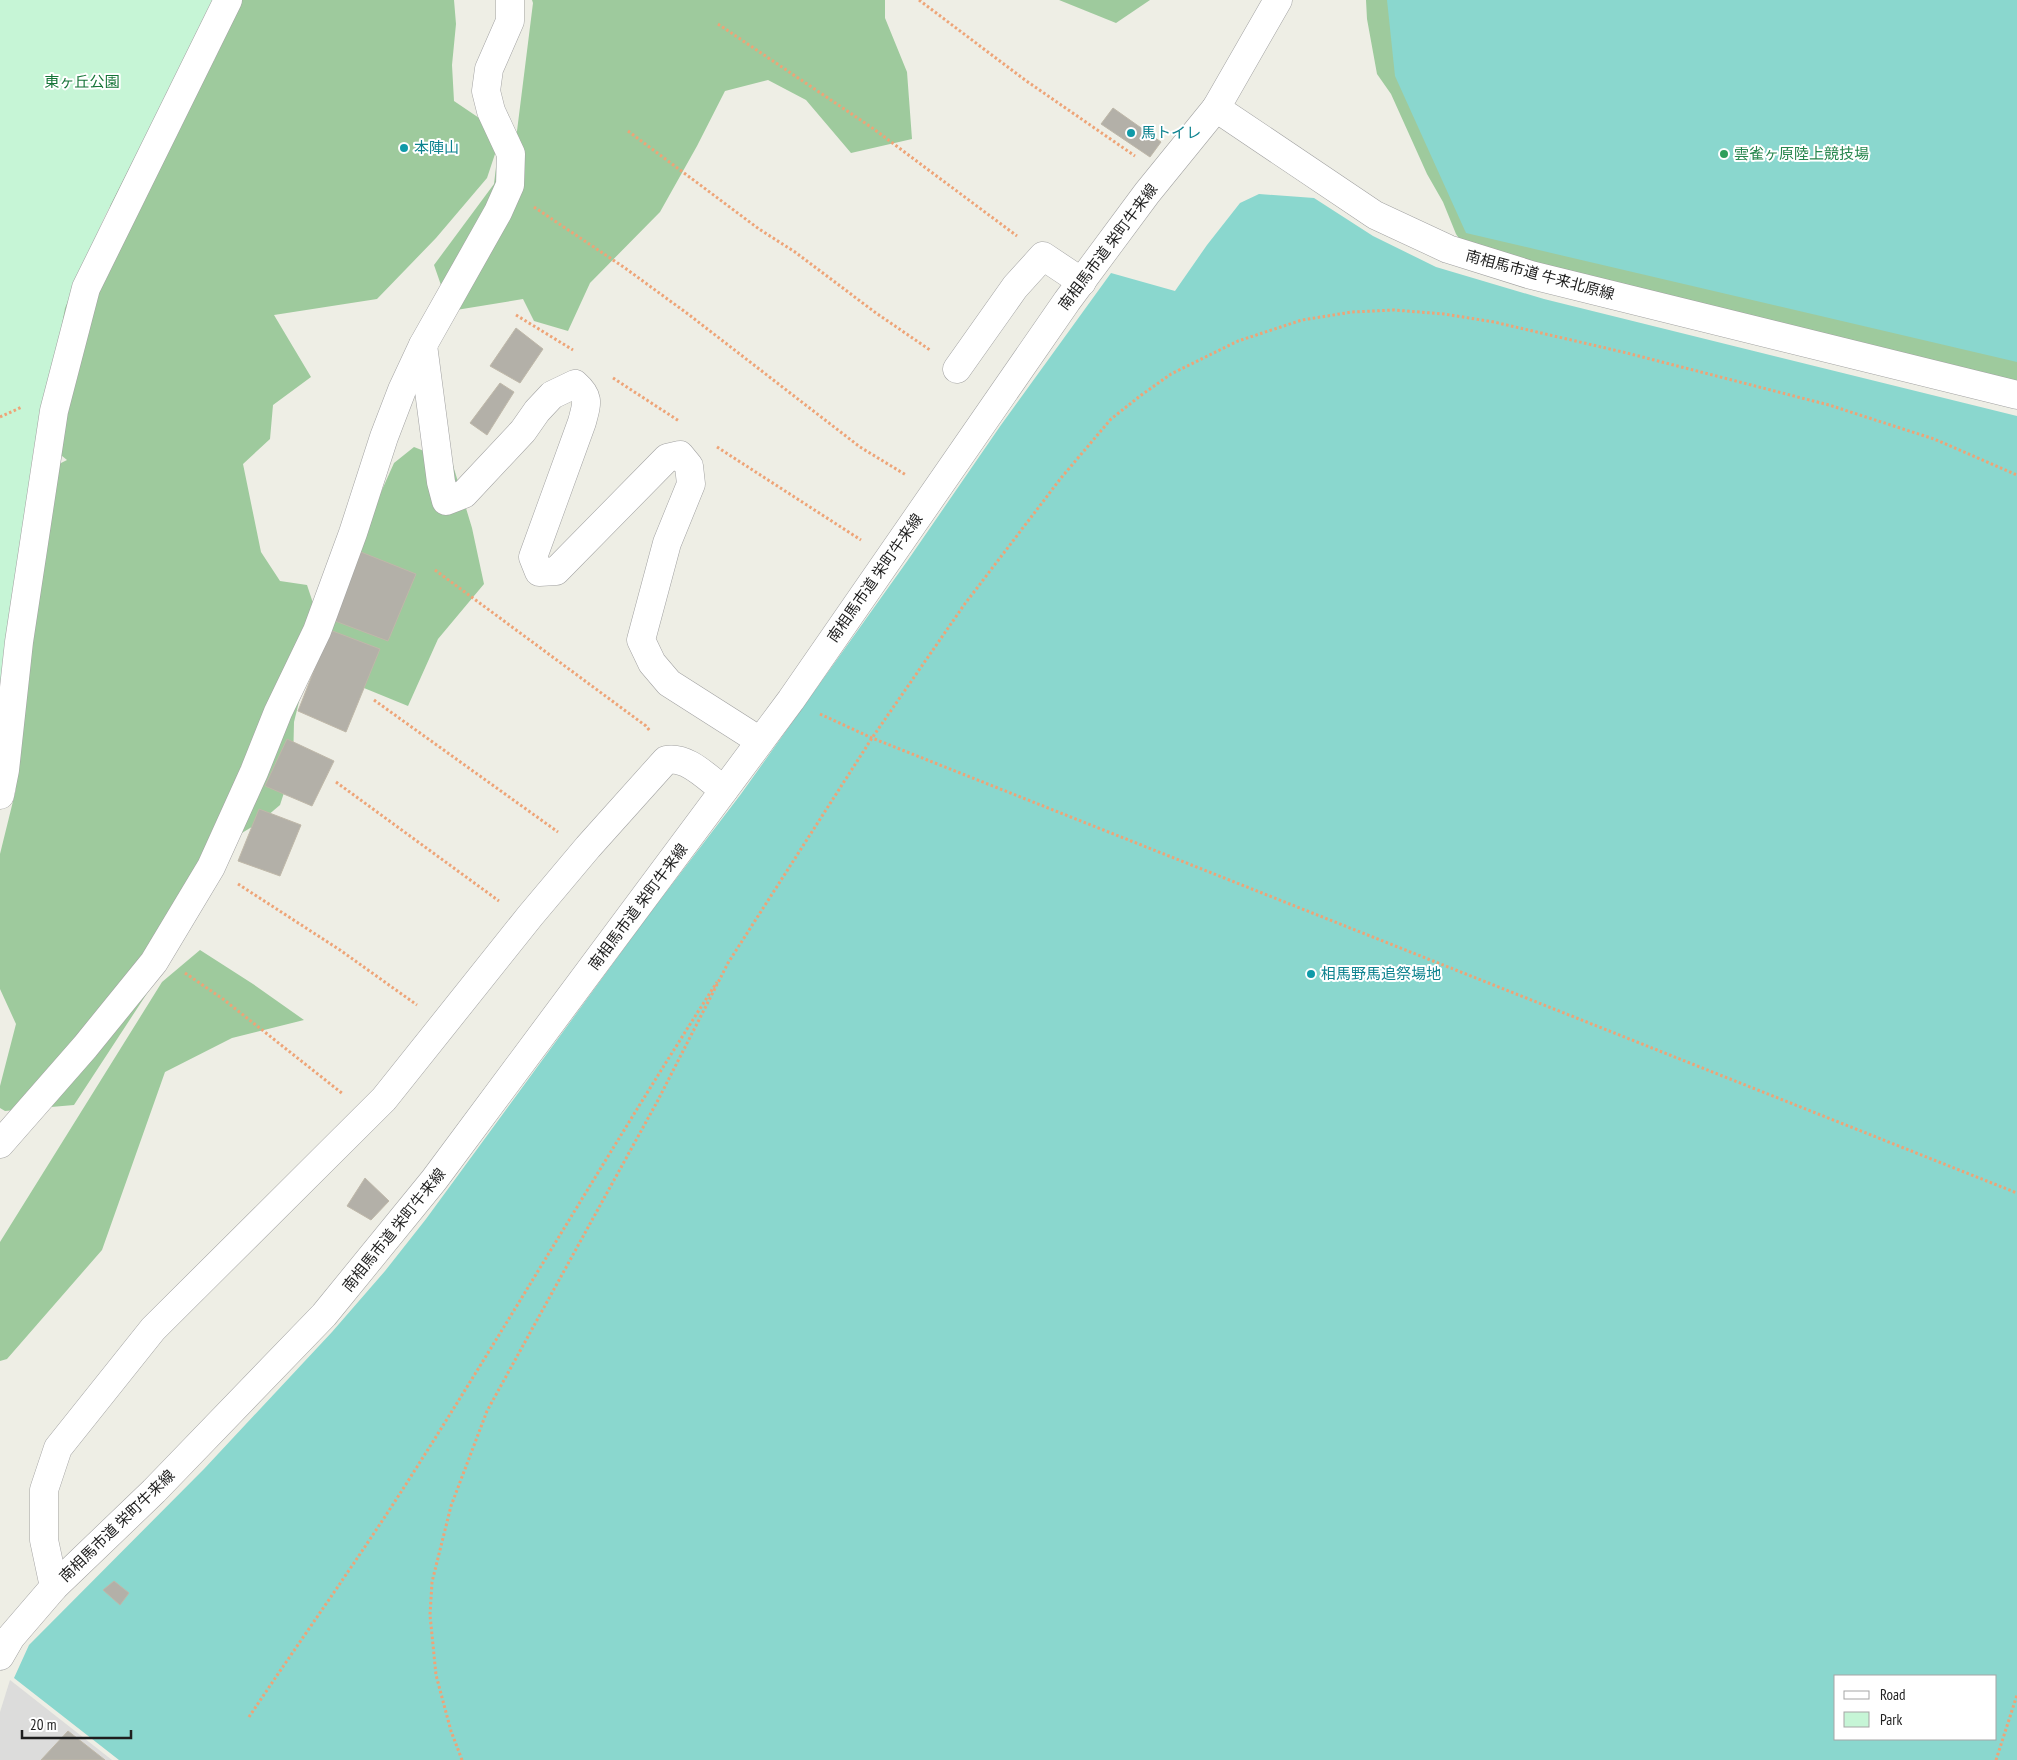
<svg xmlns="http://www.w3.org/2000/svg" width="2017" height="1760" viewBox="0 0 2017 1760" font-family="'PT Sans Narrow','Noto Sans JP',sans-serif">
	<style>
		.residential { fill: #dcdcdb }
		.forest { fill: #9eca9d }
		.park { fill: #c6f5d6 }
		.pitch { fill: #8ad7ce; fill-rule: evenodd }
		.building { fill: #b3b0a8; stroke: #bfb8a9 }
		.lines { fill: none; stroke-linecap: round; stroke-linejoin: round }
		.minor-casing { stroke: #a2a2a2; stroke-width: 29 }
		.path { stroke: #eea477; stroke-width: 3; stroke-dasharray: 2.5 2.5; stroke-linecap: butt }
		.minor { stroke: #fff; stroke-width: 28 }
		.culture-dot { fill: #0f9aa8; stroke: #fff; stroke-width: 2 }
		.leisure-dot { fill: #2e9e5b; stroke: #fff; stroke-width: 2 }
		.labels { text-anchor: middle; stroke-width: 4; stroke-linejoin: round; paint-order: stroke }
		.park-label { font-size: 15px; fill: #157437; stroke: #fff }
		.culture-label { font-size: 15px; fill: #0d838f; stroke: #fff; text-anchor: start }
		.leisure-label { font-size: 15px; fill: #27864d; stroke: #fff; text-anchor: start }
		.street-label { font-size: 15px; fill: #1e1e1e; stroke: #fff }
	</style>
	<rect width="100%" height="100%" fill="#eeeee5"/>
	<polygon class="residential" points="10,1680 112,1760 0,1760 0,1712"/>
	<g class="forest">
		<polygon points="0,0 167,65 214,61 227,13 233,0 454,0 456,24 452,65 454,101 485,122 497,148 487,178 436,238 377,299 274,315 311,377 273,405 270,439 243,464 261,552 280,581 307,585 316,612 305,677 294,722 293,765 280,805 260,822 210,852 178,946 74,1105 5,1111 0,1108 0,1086 16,1024 0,989 0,854 16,789 0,770 0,647 21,483 67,460 40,438 48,369 75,258 109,255 110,199"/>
		<polygon points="532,0 885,0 885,18 907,72 912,139 851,153 806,100 768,80 725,91 697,146 660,212 590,283 568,331 534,321 523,299 450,311 434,265 494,184 496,167 517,131 533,3"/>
		<polygon points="1059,0 1150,0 1116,23"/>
		<polygon points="1366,0 1442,0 2017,313 2017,405 1481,271 1456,234 1443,202 1427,174 1391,94 1377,74 1367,19"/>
		<polygon points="414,447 452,462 472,528 484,584 438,639 408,706 337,677 317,645 347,568 394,463"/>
		<polygon points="200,950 253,984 304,1020 232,1038 165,1072 102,1250 7,1359 0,1361 0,1242 162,982"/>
	</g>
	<polygon class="park" points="0,0 214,0 104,218 65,308 52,379 34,446 0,706"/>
	<g class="pitch">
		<polygon points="1387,0 2017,0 2017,362 1466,233 1395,76"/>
		<path d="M1259 194 1314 198 1373 236 1436 267 1544 299 2017 416V1760H119L14 1678 29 1645 204 1469 332 1332 385 1271 426 1219 647 917 741 794 908 560 1001 425 1111 273 1175 291 1207 245 1240 203ZM1836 1676H1996V1739H1836Z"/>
	</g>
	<g class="building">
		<polygon points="1113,108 1161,142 1150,157 1101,124"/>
		<polygon points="516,328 543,349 520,383 490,366"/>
		<polygon points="500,383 514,392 487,435 470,423"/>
		<polygon points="361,552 416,574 388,641 335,621"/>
		<polygon points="330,630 380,649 346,732 298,711"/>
		<polygon points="287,739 334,761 312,806 265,786"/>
		<polygon points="259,809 301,825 280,876 238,861"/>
		<polygon points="365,1178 389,1201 371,1220 347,1206"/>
		<polygon points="114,1581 129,1593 120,1605 103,1590"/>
		<polygon points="68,1731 105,1760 41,1760"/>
	</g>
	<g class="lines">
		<defs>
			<g id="minor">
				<polyline points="1278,0 1216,108 1375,215 1448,249 1531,275 2017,395"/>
				<path d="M423 345 441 482 446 501 464 494 523 431 537 411 552 395 575 384C590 397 587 403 582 422L533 557 539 572 556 571 667 458 680 455 689 466 691 484 667 543 641 640 652 663 669 683 760 741"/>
				<polyline points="957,369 1015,287 1043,256 1082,282"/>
				<polyline points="0,795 5,770 19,642 54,411 86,288 228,0"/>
				<polyline points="0,1144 85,1047 154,962 211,867 254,772 278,712 317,631 353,533 384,437 402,390 423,345 498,212 510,185 511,154 491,111 486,91 489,69 510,21 510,0"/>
				<path d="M54 1587 44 1540V1490L58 1448 153 1329 384 1099 530 916 588 847 666 760C688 756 707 778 724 790"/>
				<polyline points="0,1656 11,1637 54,1587 154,1491 324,1315 434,1180 791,700 1067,301 1147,193 1216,108"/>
			</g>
		</defs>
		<use href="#minor" class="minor-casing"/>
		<g class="path">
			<polyline points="919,0 1025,80 1135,156"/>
			<polyline points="718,24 871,127 1017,236"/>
			<polyline points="628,131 759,229 795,252 876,313 930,350"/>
			<polyline points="534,207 625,268 688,314 860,447 906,475"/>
			<polyline points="516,315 573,350"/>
			<polyline points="613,378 679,421"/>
			<polyline points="0,417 22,407"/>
			<polyline points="717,447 861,540"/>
			<polyline points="435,570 646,726 650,731"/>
			<polyline points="374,700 558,832"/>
			<polyline points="820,714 872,738 2017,1193"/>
			<polyline points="336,782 499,901"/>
			<polyline points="238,884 340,950 417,1005"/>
			<polyline points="185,973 223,999 343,1094"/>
			<path d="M249 1717C299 1642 352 1568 401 1492 509 1323 609 1150 717 982"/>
			<polyline points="462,1760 451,1731 436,1675 430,1615 432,1582 451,1506 487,1411 657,1102 728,963 872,738 964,605 1061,478 1111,419 1140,396 1171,374 1238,341 1302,320 1352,312 1394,310 1444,314 1494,322 1627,353 1829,405 1934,439 2017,475"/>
			<polyline points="1996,1760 2017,1695"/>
		</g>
		<use href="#minor" class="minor"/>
	</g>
	<g class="culture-dot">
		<circle cx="1131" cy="133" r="5"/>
		<circle cx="404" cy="148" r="5"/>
		<circle cx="1311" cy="974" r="5"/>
	</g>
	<circle class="leisure-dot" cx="1724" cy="154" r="5"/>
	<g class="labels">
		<g class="park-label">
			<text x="82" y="87">東ヶ丘公園</text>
		</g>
		<g class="culture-label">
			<text x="1141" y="138">馬トイレ</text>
			<text x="414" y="153">本陣山</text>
			<text x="1321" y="979">相馬野馬追祭場地</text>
		</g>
		<g class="leisure-label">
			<text x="1734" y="159">雲雀ヶ原陸上競技場</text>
		</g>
		<g class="street-label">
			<text transform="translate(1108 247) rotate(-53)" y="5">南相馬市道 栄町牛来線</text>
			<text transform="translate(1540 275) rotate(15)" y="5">南相馬市道 牛来北原線</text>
			<text transform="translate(875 578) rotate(-55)" y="5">南相馬市道 栄町牛来線</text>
			<text transform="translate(638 907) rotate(-53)" y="5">南相馬市道 栄町牛来線</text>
			<text transform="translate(394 1230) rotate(-51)" y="5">南相馬市道 栄町牛来線</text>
			<text transform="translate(117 1526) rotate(-44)" y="5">南相馬市道 栄町牛来線</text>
		</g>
	</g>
	<rect x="1834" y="1675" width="162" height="65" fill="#ffffff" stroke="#a5a5a5"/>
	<rect x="1844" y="1691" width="25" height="8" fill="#ffffff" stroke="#a5a5a5"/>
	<text x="1880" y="1700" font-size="15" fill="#1e1e1e">Road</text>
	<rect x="1844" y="1712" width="25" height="15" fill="#c6f5d6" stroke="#a5a5a5"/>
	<text x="1880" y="1725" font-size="15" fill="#1e1e1e">Park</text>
	<path d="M22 1730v8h109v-8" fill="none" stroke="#1e1e1e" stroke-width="2.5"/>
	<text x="30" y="1730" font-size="15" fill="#1e1e1e" stroke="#ffffff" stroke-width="4" paint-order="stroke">20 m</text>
</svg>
